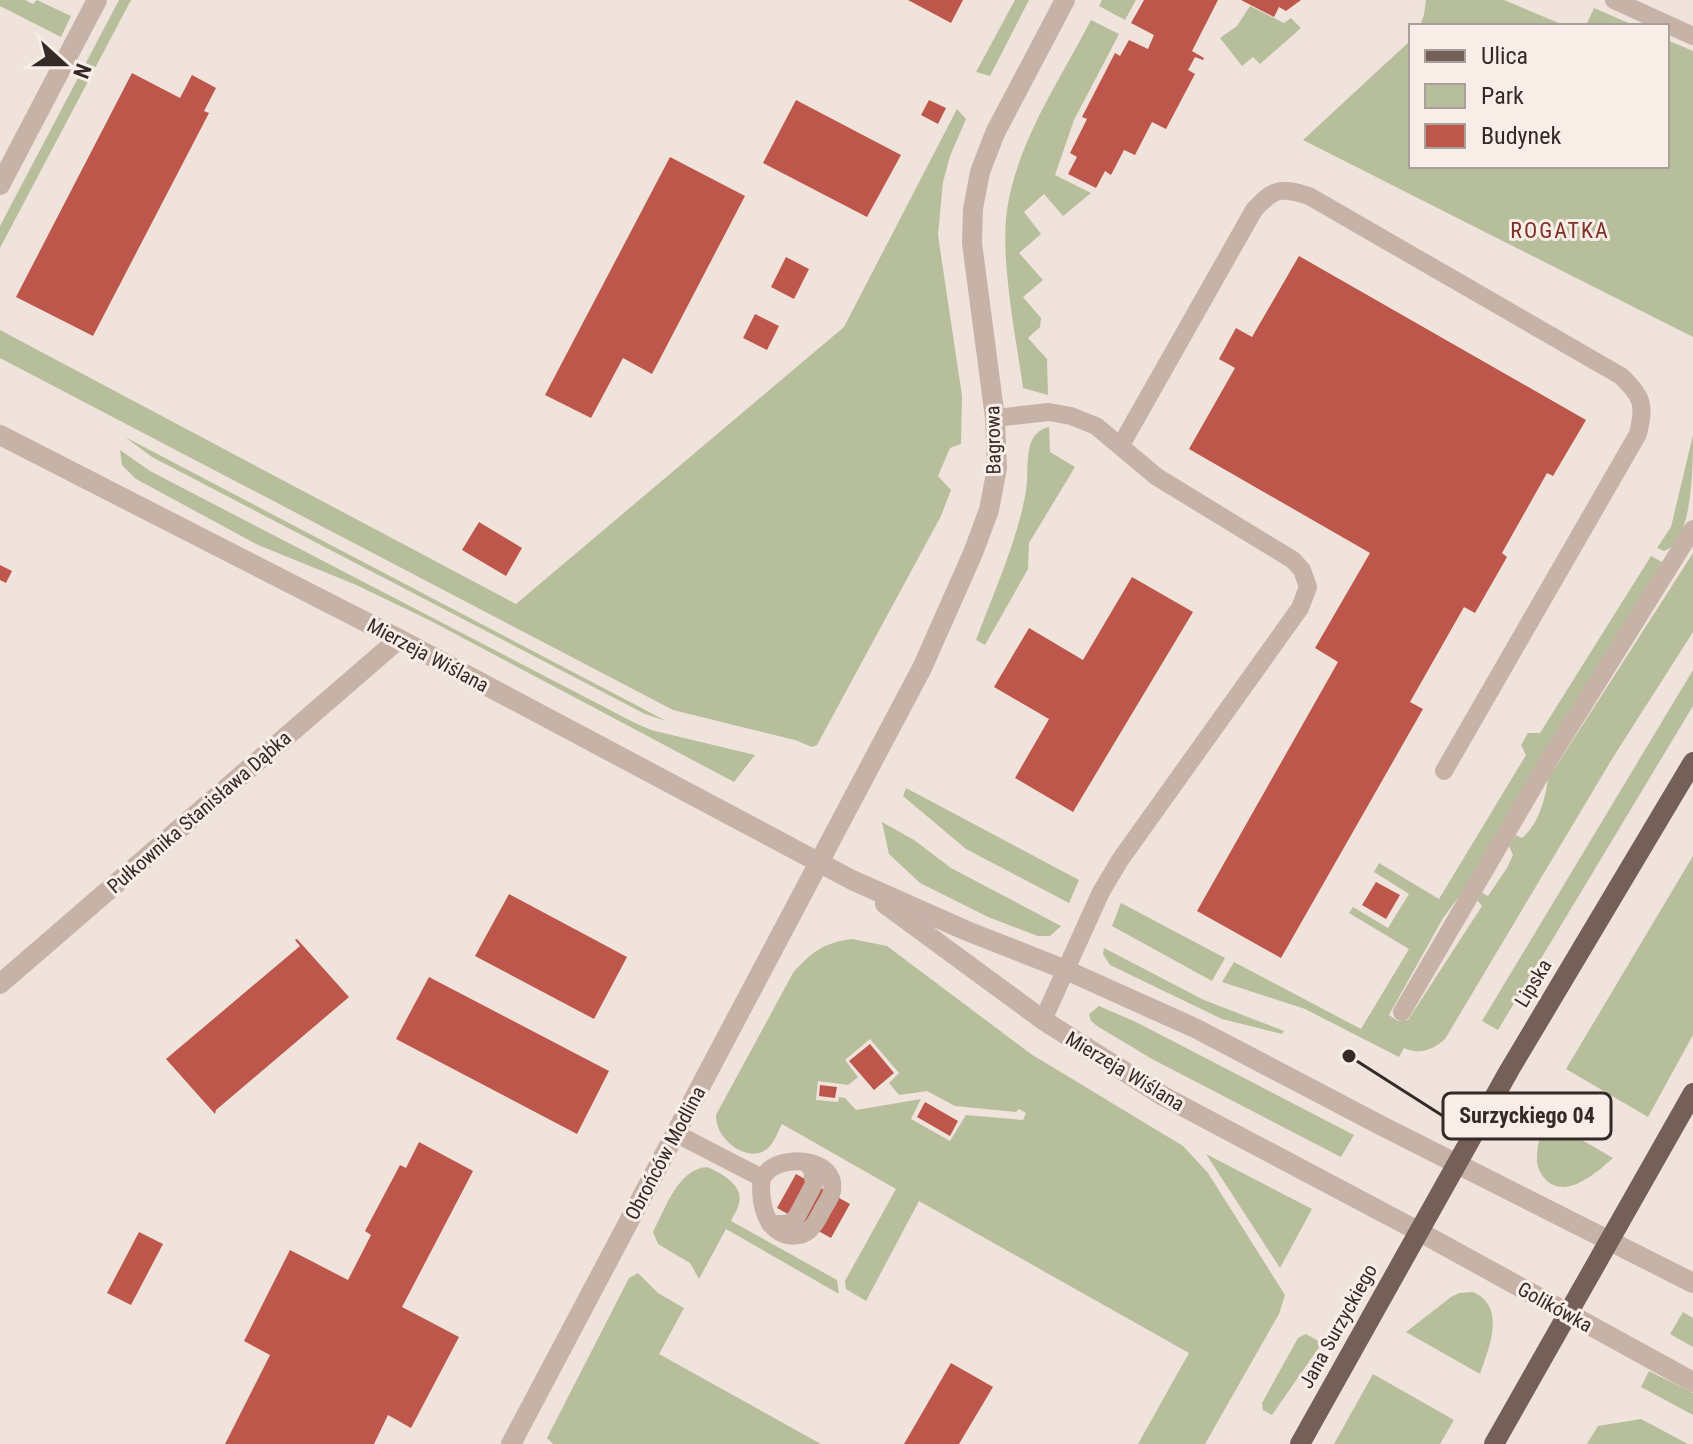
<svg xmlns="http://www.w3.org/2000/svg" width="1693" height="1444" viewBox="0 0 1693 1444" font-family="'Roboto Condensed',sans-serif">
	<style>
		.green { fill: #b7be9c; fill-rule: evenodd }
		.building { fill: #be574b }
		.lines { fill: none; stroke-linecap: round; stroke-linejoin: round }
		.lane { stroke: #c7b2a8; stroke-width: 18 }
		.street { stroke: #c7b2a8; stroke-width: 20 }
		.primary { stroke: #755f59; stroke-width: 20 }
		.labels { text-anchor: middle; stroke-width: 6; stroke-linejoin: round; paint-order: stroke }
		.street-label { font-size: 20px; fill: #342a28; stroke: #f8eee7 }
		.neighbourhood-label { font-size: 22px; letter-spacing: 2px; fill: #7e2f26; stroke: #f8eee7 }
		.leader { fill: none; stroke: #342a28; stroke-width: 3 }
		.callout-dot { fill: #342a28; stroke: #f8eee7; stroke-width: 3 }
		.callout { fill: #f8eee7; stroke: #342a28; stroke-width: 3 }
		.callout-label { font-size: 22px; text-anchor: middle; font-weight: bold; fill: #342a28 }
	</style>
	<rect width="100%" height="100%" fill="#f0e3db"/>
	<g class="green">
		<polygon points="0,0 25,0 33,4 37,0 71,16 61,37 0,6"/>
		<polygon points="119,0 131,0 0,248 0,226"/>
		<polygon points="1015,0 1029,0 990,76 976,72"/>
		<polygon points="1102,0 1136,0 1125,20 1099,6"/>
		<polygon points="1426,0 1504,0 1566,26 1420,26 1424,15"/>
		<polygon points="1250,6 1284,23 1291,18 1301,28 1260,64 1253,57 1242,66 1220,38 1237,26"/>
		<polygon points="1594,8 1633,25 1636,26 1586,26"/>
		<path d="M1091 20 1119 34 1074 120 1055 175 1091 193 1063 216 1044 194 1024 212 1041 234 1019 253 1043 280 1023 297 1041 318 1040 327 1028 338 1047 359 1048 395 1023 388C1016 337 1000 260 1007 210 1017 142 1060 80 1091 20Z"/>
		<polygon points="1411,40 1411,166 1667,166 1667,40 1693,51 1693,337 1303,140"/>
		<polygon points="957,109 966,119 950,156 943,182 938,235 962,396 961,444 950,448 938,476 951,490 941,516 817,745 812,747 795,740 673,710 0,358 0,330 516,604 844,327"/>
		<path d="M1049 427 1050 452 1075 467 1029 543 1028 569 985 645 976 640C994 592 1017 542 1026 491 1030 469 1021 433 1049 427Z"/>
		<path d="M1693 435C1693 466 1693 542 1664 551L1657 548 1671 527Z"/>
		<polygon points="125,437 632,703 666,721 645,714 152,457"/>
		<polygon points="120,450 150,471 635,723 651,730 755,755 734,782 429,620 354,584 258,545 136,479 122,465"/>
		<path d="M1693 553V632L1612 759 1445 1039C1433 1050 1419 1055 1404 1048L1399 1057 1305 1009 1222 982 1234 962 1361 1029 1409 949 1349 913 1353 907 1388 928 1409 894 1374 872 1379 863 1439 899 1526 755 1521 745 1528 733H1540L1651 556 1662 562 1467 886 1443 918 1389 1015 1398 1021 1408 1020 1482 906 1476 899 1481 892 1488 896 1507 868 1513 855 1509 846 1516 835 1522 838C1539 824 1545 799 1548 779Z"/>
		<polygon points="1693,670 1693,706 1498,1030 1482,1021"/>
		<polygon points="906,788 1079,880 1069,903 966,849 903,796"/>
		<polygon points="882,822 914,840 951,868 1061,926 1050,936 1038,936 988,917 920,883 889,854"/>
		<polygon points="1693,856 1693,1035 1648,1117 1566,1069"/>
		<polygon points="1121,903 1225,958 1212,981 1112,926"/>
		<path d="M852 939 887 946 1031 1054 1183 1146 1208 1173 1285 1295 1279 1314 1205 1444H1138L1189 1353 919 1201 866 1301 846 1289 845 1281 896 1189 782 1124C778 1131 775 1141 769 1147 751 1166 715 1141 716 1115L793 973C810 953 825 942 852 939ZM870 1039 899 1073 889 1083 899 1095 927 1091 955 1106 1016 1112 1019 1109 1026 1113 1023 1120 966 1115 950 1141 911 1119 921 1099 856 1110 845 1098 839 1097 838 1102 816 1100 818 1081 848 1085 858 1077 845 1060Z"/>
		<polygon points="1104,948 1204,1000 1284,1031 1282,1034 1222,1019 1110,965 1103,954"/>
		<polygon points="1099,1006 1136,1022 1354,1135 1341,1157 1152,1059 1097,1026 1091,1021 1089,1014"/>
		<path d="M1544 1118 1613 1158C1597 1172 1567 1200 1546 1180 1541 1175 1538 1169 1537 1163 1536 1148 1541 1132 1544 1118Z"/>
		<polygon points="1206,1154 1312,1209 1280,1268"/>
		<path d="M707 1167C721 1173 744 1185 739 1203 738 1209 733 1216 731 1221L837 1280 839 1294 726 1229 699 1279 690 1263 658 1244 653 1232C665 1209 678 1169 707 1167Z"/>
		<polygon points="638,1273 658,1293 684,1308 659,1354 821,1444 553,1444 547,1438 629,1278"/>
		<path d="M1473 1292C1507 1307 1489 1348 1480 1374L1406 1332 1451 1297 1459 1293Z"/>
		<polygon points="1683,1312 1693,1318 1693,1347 1670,1334"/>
		<polygon points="1306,1334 1322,1343 1272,1415 1263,1410 1262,1403 1298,1338"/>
		<polygon points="1649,1371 1693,1393 1693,1415 1641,1387"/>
		<polygon points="1373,1374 1454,1420 1440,1444 1334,1444"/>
		<polygon points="1641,1419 1688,1444 1587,1444 1598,1426"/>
	</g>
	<g class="building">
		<polygon points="908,0 963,0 951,23"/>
		<polygon points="1144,0 1218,0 1192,51 1204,58 1203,60 1195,57 1188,70 1195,74 1166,129 1152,122 1135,155 1124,150 1111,175 1105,171 1096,188 1068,174 1077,157 1070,153 1087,119 1082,117 1115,53 1120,56 1129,40 1148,49 1154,35 1131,23"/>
		<polygon points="1241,0 1301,0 1286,11 1279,7 1274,17"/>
		<polygon points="132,73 180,98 192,75 216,88 204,111 209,113 93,336 16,297"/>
		<polygon points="796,100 901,155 867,217 763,163"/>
		<polygon points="929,100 946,108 938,124 921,115"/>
		<polygon points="670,157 745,196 652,374 623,358 591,418 545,395"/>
		<polygon points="1299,256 1586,420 1553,476 1547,473 1502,553 1507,557 1475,613 1464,607 1410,702 1423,709 1281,958 1197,911 1338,662 1315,648 1370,553 1189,449 1235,368 1219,359 1236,328 1252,337"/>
		<polygon points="786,257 809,269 794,299 771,287"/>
		<polygon points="755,314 779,326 767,350 743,338"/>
		<polygon points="479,522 522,548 506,576 462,550"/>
		<polygon points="0,565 12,571 6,583 0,580"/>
		<polygon points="1132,577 1193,612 1073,812 1015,778 1049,719 994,687 1029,628 1083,660"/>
		<polygon points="1376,882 1400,895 1386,919 1362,905"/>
		<polygon points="509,894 627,957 594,1019 475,956"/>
		<polygon points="297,939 349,997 216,1110 215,1114 166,1059 300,946 295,940"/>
		<polygon points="429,977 609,1071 577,1134 396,1039"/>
		<polygon points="870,1044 894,1073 874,1090 849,1061"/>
		<polygon points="820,1085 837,1087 835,1098 819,1096"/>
		<polygon points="925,1102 958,1121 950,1136 917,1117"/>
		<polygon points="419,1142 473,1171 402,1307 459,1337 411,1428 388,1415 374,1444 225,1444 270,1355 244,1341 290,1250 348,1280 371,1235 365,1231 400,1165 406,1168"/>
		<polygon points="796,1174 850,1204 831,1238 777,1208"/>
		<polygon points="139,1232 163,1244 131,1305 107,1293"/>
		<polygon points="951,1363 993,1387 959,1444 904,1444"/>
	</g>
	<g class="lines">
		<g class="lane">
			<polyline points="1614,0 1693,36"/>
			<polyline points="995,418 1049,412 1071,416 1096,426 1157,477 1293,560 1302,570 1308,587 1300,608 1120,860 1101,892 1043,1020"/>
			<path d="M1121 445 1254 210C1274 188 1281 187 1309 196L1621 376C1643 397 1645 405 1638 434L1444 771"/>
			<polyline points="1402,1012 1548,762 1693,529"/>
			<path d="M675 1133 762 1178C764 1175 767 1172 770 1169 788 1155 837 1159 832 1191 831 1198 824 1206 821 1213 816 1222 811 1232 800 1235 767 1241 758 1202 762 1178"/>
			<polyline points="770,1224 788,1224 796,1218 814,1184 812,1169 805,1162"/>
		</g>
		<g class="street">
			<polyline points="0,185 97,0"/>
			<polyline points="0,435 399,639 852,880 967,931 1066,970 1197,1029 1380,1125 1693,1283"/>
			<polyline points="885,904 1043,1020 1163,1096 1418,1231 1693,1382"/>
			<polyline points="0,984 399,639"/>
			<polyline points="511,1444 922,668 973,553 989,510 997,468 995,418 972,243 973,209 980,172 995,133 1065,0"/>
		</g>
		<g class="primary">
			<polyline points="1300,1444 1510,1069 1693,762"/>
			<polyline points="1494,1444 1693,1093"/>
		</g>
	</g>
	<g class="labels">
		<g class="street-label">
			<text transform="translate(993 440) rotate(-91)" y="7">Bagrowa</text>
			<text transform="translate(428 655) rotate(28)" y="7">Mierzeja Wiślana</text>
			<text transform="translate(199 812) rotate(-41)" y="7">Pułkownika Stanisława Dąbka</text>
			<text transform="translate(1533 983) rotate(-59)" y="7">Lipska</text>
			<text transform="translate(1125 1071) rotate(31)" y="7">Mierzeja Wiślana</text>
			<text transform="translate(665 1153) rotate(-62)" y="7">Obrońców Modlina</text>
			<text transform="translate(1555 1307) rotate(29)" y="7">Golikówka</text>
			<text transform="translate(1338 1326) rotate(-61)" y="7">Jana Surzyckiego</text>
		</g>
		<g class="neighbourhood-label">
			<text x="1560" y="238">ROGATKA</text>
		</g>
	</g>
	<path class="leader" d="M1349 1056L1443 1116"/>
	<circle class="callout-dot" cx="1349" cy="1056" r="8"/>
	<rect class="callout" x="1443" y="1093" width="168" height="46" rx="8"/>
	<g class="callout-label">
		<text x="1527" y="1123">Surzyckiego 04</text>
	</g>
	<rect x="1409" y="24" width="260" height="144" fill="#f8eee7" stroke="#aaa09b" stroke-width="2"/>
	<rect x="1425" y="50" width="40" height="12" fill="#755f59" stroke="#aaa09b" stroke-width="2"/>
	<text x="1481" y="64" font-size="24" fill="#342a28">Ulica</text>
	<rect x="1425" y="84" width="40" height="24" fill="#b7be9c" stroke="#aaa09b" stroke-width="2"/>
	<text x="1481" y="104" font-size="24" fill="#342a28">Park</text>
	<rect x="1425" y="124" width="40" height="24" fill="#be574b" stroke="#aaa09b" stroke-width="2"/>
	<text x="1481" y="144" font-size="24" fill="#342a28">Budynek</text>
	<g transform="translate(64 64) rotate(111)" stroke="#f8eee7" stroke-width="6" paint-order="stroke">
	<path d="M0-6L14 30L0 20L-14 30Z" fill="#342a28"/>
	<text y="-12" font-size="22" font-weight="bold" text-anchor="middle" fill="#342a28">N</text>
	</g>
</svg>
